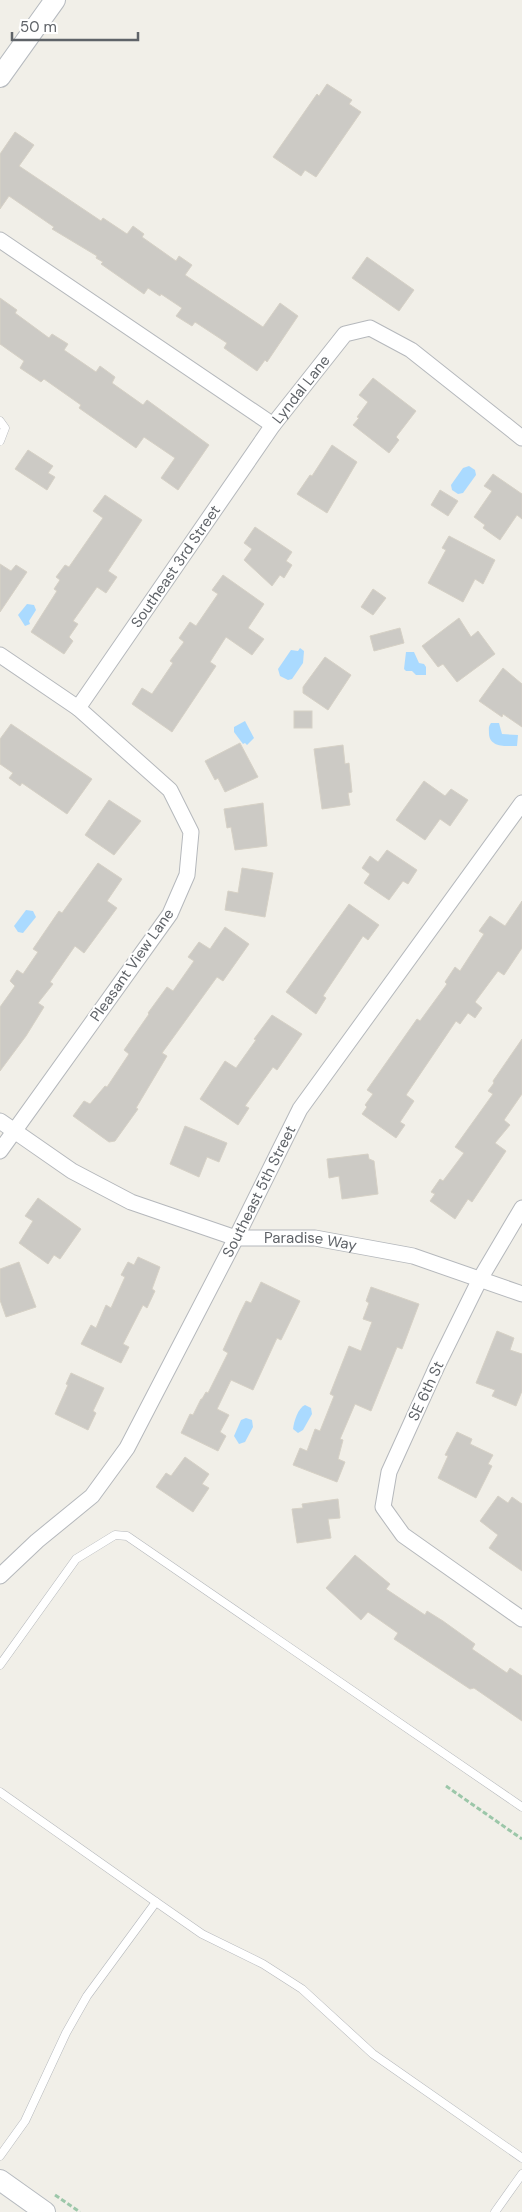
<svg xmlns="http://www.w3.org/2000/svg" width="522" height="2212" viewBox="0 0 522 2212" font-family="'DM Sans',sans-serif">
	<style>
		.water { fill: #aadaff }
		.building { fill: #cccac5; stroke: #d6d1c6 }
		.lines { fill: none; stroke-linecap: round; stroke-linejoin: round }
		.lane-casing { stroke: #b5b8bc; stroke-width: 9 }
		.street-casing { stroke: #b5b8bc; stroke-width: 17 }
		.secondary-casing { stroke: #b6babf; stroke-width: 22 }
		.path { stroke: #9cc7a9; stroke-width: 3; stroke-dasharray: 5 2.5; stroke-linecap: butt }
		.lane { stroke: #fff; stroke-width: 8 }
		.street { stroke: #fff; stroke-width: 15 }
		.secondary { stroke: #fff; stroke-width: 20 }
		.labels { text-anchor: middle; stroke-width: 4; stroke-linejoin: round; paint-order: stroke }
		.street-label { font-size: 15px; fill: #5f6368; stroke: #fff }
	</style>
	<rect width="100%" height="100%" fill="#f1efe8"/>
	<g class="water">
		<polygon points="469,466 475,470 476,475 463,493 458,494 452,490 451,485 463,468"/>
		<polygon points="27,604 34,605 36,610 29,621 30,624 25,626 18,615"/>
		<polygon points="300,648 304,651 303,663 292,679 288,680 280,676 278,669 291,650 298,651"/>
		<polygon points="406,652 414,652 419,663 424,664 426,667 426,675 416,675 412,671 406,671 404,669"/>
		<polygon points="245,721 254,738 247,745 245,743 243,744 234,732 234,727"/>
		<path d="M491 723H499L502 734 518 735 517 746C507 746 490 748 489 734 489 729 488 727 491 723Z"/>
		<polygon points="26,910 33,911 36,917 23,933 18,932 14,926"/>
		<path d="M305 1405 311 1408 312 1414 303 1430 298 1433 293 1429C294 1421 298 1408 305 1405Z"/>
		<polygon points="246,1418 252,1420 253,1427 245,1442 239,1444 234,1436 241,1420"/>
	</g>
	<g class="building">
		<polygon points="327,84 352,100 349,104 361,112 316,177 305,170 301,176 273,157 317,94 319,96"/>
		<polygon points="15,132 34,145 19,166 101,221 103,218 127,234 133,226 144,234 142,237 176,261 179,256 192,265 185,275 263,327 280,303 298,316 267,362 265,360 257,371 224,348 227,343 195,322 192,326 176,316 182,308 161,294 160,296 148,288 144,294 101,264 103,262 96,258 97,256 52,229 54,227 9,196 0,209 0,154"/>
		<polygon points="367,257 414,290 399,311 352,278"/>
		<polygon points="0,298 17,310 15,313 49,338 52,334 68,344 64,350 96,372 100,366 115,377 112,383 143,405 147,400 209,445 178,490 161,478 175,458 144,437 136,448 79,408 81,405 44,379 41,382 20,368 24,361 0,344"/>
		<polygon points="373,378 416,411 396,437 399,440 389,453 353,425 359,418 357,417 368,402 359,395"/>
		<polygon points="332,445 357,462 327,513 297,494 310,475 312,476"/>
		<polygon points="28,450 53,466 48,473 55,477 47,490 15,469"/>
		<polygon points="493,474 522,494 522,519 517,515 500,540 483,528 485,525 474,517 492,491 484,486"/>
		<polygon points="440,490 458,501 448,516 431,505"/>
		<polygon points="105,495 142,520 108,571 117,577 106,593 97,587 73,621 78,624 69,637 73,641 64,654 31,632 57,591 54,589 60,580 56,577 65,565 69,567 103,518 93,511"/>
		<polygon points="255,527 292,552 286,561 292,565 284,578 280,575 272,586 244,560 252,549 244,543"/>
		<polygon points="449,536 495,560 483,584 475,579 463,602 428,583 446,550 442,548"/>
		<polygon points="0,564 11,571 16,565 27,572 0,612"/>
		<polygon points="223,575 264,604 248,628 264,639 252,655 226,637 210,662 216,666 172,732 132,704 142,688 152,694 173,663 170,661 184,642 179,638 190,622 196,626 218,594 212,590"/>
		<polygon points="373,589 386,598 373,615 361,607"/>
		<polygon points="459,618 471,637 478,631 495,654 457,682 443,664 438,667 422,646"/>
		<polygon points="400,628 404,643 374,651 370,636"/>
		<polygon points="325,657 351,675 328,710 303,693 303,687"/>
		<polygon points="503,668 522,684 522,727 503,714 502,717 479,701"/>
		<rect x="294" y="711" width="18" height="17"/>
		<polygon points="11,724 92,779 67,814 22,783 20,786 9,778 13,773 0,764 0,739"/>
		<polygon points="240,743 258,777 225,792 218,778 215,780 205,761"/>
		<polygon points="343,745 345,764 349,763 352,792 348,793 350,805 322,809 314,749"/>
		<polygon points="424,781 445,796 451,789 468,800 450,826 440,819 425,840 396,820"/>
		<polygon points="109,800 141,821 114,855 85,835"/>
		<polygon points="263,803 267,846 235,850 231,827 227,828 224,809"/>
		<polygon points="387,850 417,870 408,884 403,881 389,900 364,883 370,874 362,868 370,856 378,862"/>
		<polygon points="98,863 122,879 107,901 117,908 84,953 75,946 50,982 53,984 38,1003 44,1007 26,1036 0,1071 0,1007 15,986 10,981 17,970 23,974 38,952 33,949 59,911 62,913"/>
		<polygon points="242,868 273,873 265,917 225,910 228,891 238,893"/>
		<polygon points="522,901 522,948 504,975 498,971 475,1002 482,1008 475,1018 468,1013 460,1024 456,1021 406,1095 414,1101 400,1122 405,1125 396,1138 362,1114 367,1107 365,1105 373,1094 367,1090 417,1019 420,1021 447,984 445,982 455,967 460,971 484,934 479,931 490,916 505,926"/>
		<polygon points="349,904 379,925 368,940 363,936 323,996 326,998 316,1014 286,992"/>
		<polygon points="225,927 249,944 223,981 217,977 162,1053 167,1056 136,1108 138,1109 115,1141 109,1142 73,1116 84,1101 90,1104 105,1086 107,1087 129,1054 124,1050 149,1014 148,1013 167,987 173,991 194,961 188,957 199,942 210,949"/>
		<polygon points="272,1015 302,1034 277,1070 273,1067 245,1106 249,1108 238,1125 200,1099 225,1061 236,1068 256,1040 254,1039"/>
		<polygon points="522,1039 522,1094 504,1120 510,1125 495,1143 506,1151 472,1202 468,1199 455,1219 430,1201 435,1194 431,1192 440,1179 443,1181 464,1153 455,1147 493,1094 488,1091 494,1083 493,1081"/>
		<polygon points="185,1126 227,1143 219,1162 207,1157 199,1177 170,1164"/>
		<polygon points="368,1154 369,1159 374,1161 378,1194 342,1199 339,1176 329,1178 327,1159"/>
		<polygon points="38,1198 81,1229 60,1259 54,1255 48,1264 19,1243 33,1221 25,1216"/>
		<polygon points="138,1257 160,1267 152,1289 155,1291 147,1308 143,1305 123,1344 129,1347 121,1363 81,1344 91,1325 96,1328 106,1305 111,1308 125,1277 121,1275 128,1262 134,1265"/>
		<polygon points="19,1262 36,1307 6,1317 0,1300 0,1269"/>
		<polygon points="261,1282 300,1301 281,1340 277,1338 253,1390 231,1380 217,1409 229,1415 220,1432 226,1436 218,1451 181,1433 190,1414 193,1415 201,1399 202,1399 206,1392 208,1393 228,1353 223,1350 240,1313 246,1301 251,1303"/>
		<polygon points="371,1287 419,1304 402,1349 397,1347 371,1411 355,1404 340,1439 343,1440 338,1459 345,1462 337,1482 293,1465 300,1448 307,1451 315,1429 320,1431 334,1396 330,1394 349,1346 361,1351 372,1322 363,1319 369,1303 366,1301"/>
		<polygon points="497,1331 514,1338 510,1350 522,1354 522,1391 516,1406 492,1396 495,1390 476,1383"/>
		<polygon points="71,1373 104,1388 93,1411 96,1413 88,1430 55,1414 68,1385 66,1384"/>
		<polygon points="457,1432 472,1439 470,1444 493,1455 488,1464 492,1466 476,1498 438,1478 448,1456 445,1455"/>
		<polygon points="185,1457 209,1474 202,1484 209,1488 193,1512 156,1487 166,1473 171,1476"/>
		<polygon points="498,1496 508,1503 512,1497 522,1504 522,1571 489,1548 498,1535 480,1521"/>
		<polygon points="338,1499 340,1518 328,1519 331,1538 297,1543 292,1509 303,1508 302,1504"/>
		<polygon points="355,1555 390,1584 386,1589 425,1615 427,1611 443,1621 475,1644 472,1649 507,1673 510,1668 522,1676 522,1721 474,1688 470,1689 394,1639 398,1633 368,1612 361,1620 326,1588"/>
	</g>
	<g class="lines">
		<defs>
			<g id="lane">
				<polyline points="0,421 5,428 0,441"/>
				<polyline points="0,1665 76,1559 115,1535 127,1536 522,1807"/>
				<polyline points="0,1792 156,1902"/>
				<polyline points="0,2156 25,2121 66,2033 87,1996 156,1902 202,1934 263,1964 302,1989 373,2054 522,2158"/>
				<polyline points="495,2212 522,2174"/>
			</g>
			<g id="street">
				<polyline points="0,240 273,425"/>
				<polyline points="0,655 78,708 170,790 191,832 187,875 170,914 0,1151"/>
				<path id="s1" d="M78 708 273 425 345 334 370 328 411 350 522 438"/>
				<path id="s2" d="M0 1121 72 1171 131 1202 236 1238H315L413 1256 522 1294"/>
				<polyline points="522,1208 480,1279 438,1364 389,1472 383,1507 403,1535 522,1619"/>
				<path id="s3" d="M0 1576 37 1541 92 1496 127 1448 236 1238 300 1109 522 803"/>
			</g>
			<g id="secondary">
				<polyline points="0,77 55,0"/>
				<polyline points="0,2180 45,2212"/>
			</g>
		</defs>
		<use href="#lane" class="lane-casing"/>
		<use href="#street" class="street-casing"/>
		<use href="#secondary" class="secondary-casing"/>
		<g class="path">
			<polyline points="446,1786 522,1839"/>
			<polyline points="55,2195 80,2212"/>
		</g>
		<use href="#lane" class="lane"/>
		<use href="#street" class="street"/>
		<use href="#secondary" class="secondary"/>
	</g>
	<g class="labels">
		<g class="street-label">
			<text dy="5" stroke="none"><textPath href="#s1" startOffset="389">Lyndal Lane</textPath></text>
			<text dy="5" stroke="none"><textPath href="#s1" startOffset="172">Southeast 3rd Street</textPath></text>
			<text transform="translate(132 965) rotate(-55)" y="5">Pleasant View Lane</text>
			<text dy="5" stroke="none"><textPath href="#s3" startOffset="470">Southeast 5th Street</textPath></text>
			<text dy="5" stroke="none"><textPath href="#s2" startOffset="340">Paradise Way</textPath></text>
			<text transform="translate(426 1391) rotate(-65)" y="5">SE 6th St</text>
		</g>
	</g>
	<path d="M12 32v8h126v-8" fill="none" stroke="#5f6368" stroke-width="2.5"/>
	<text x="20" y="32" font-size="15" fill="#5f6368" stroke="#ffffff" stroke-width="4" paint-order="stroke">50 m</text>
</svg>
